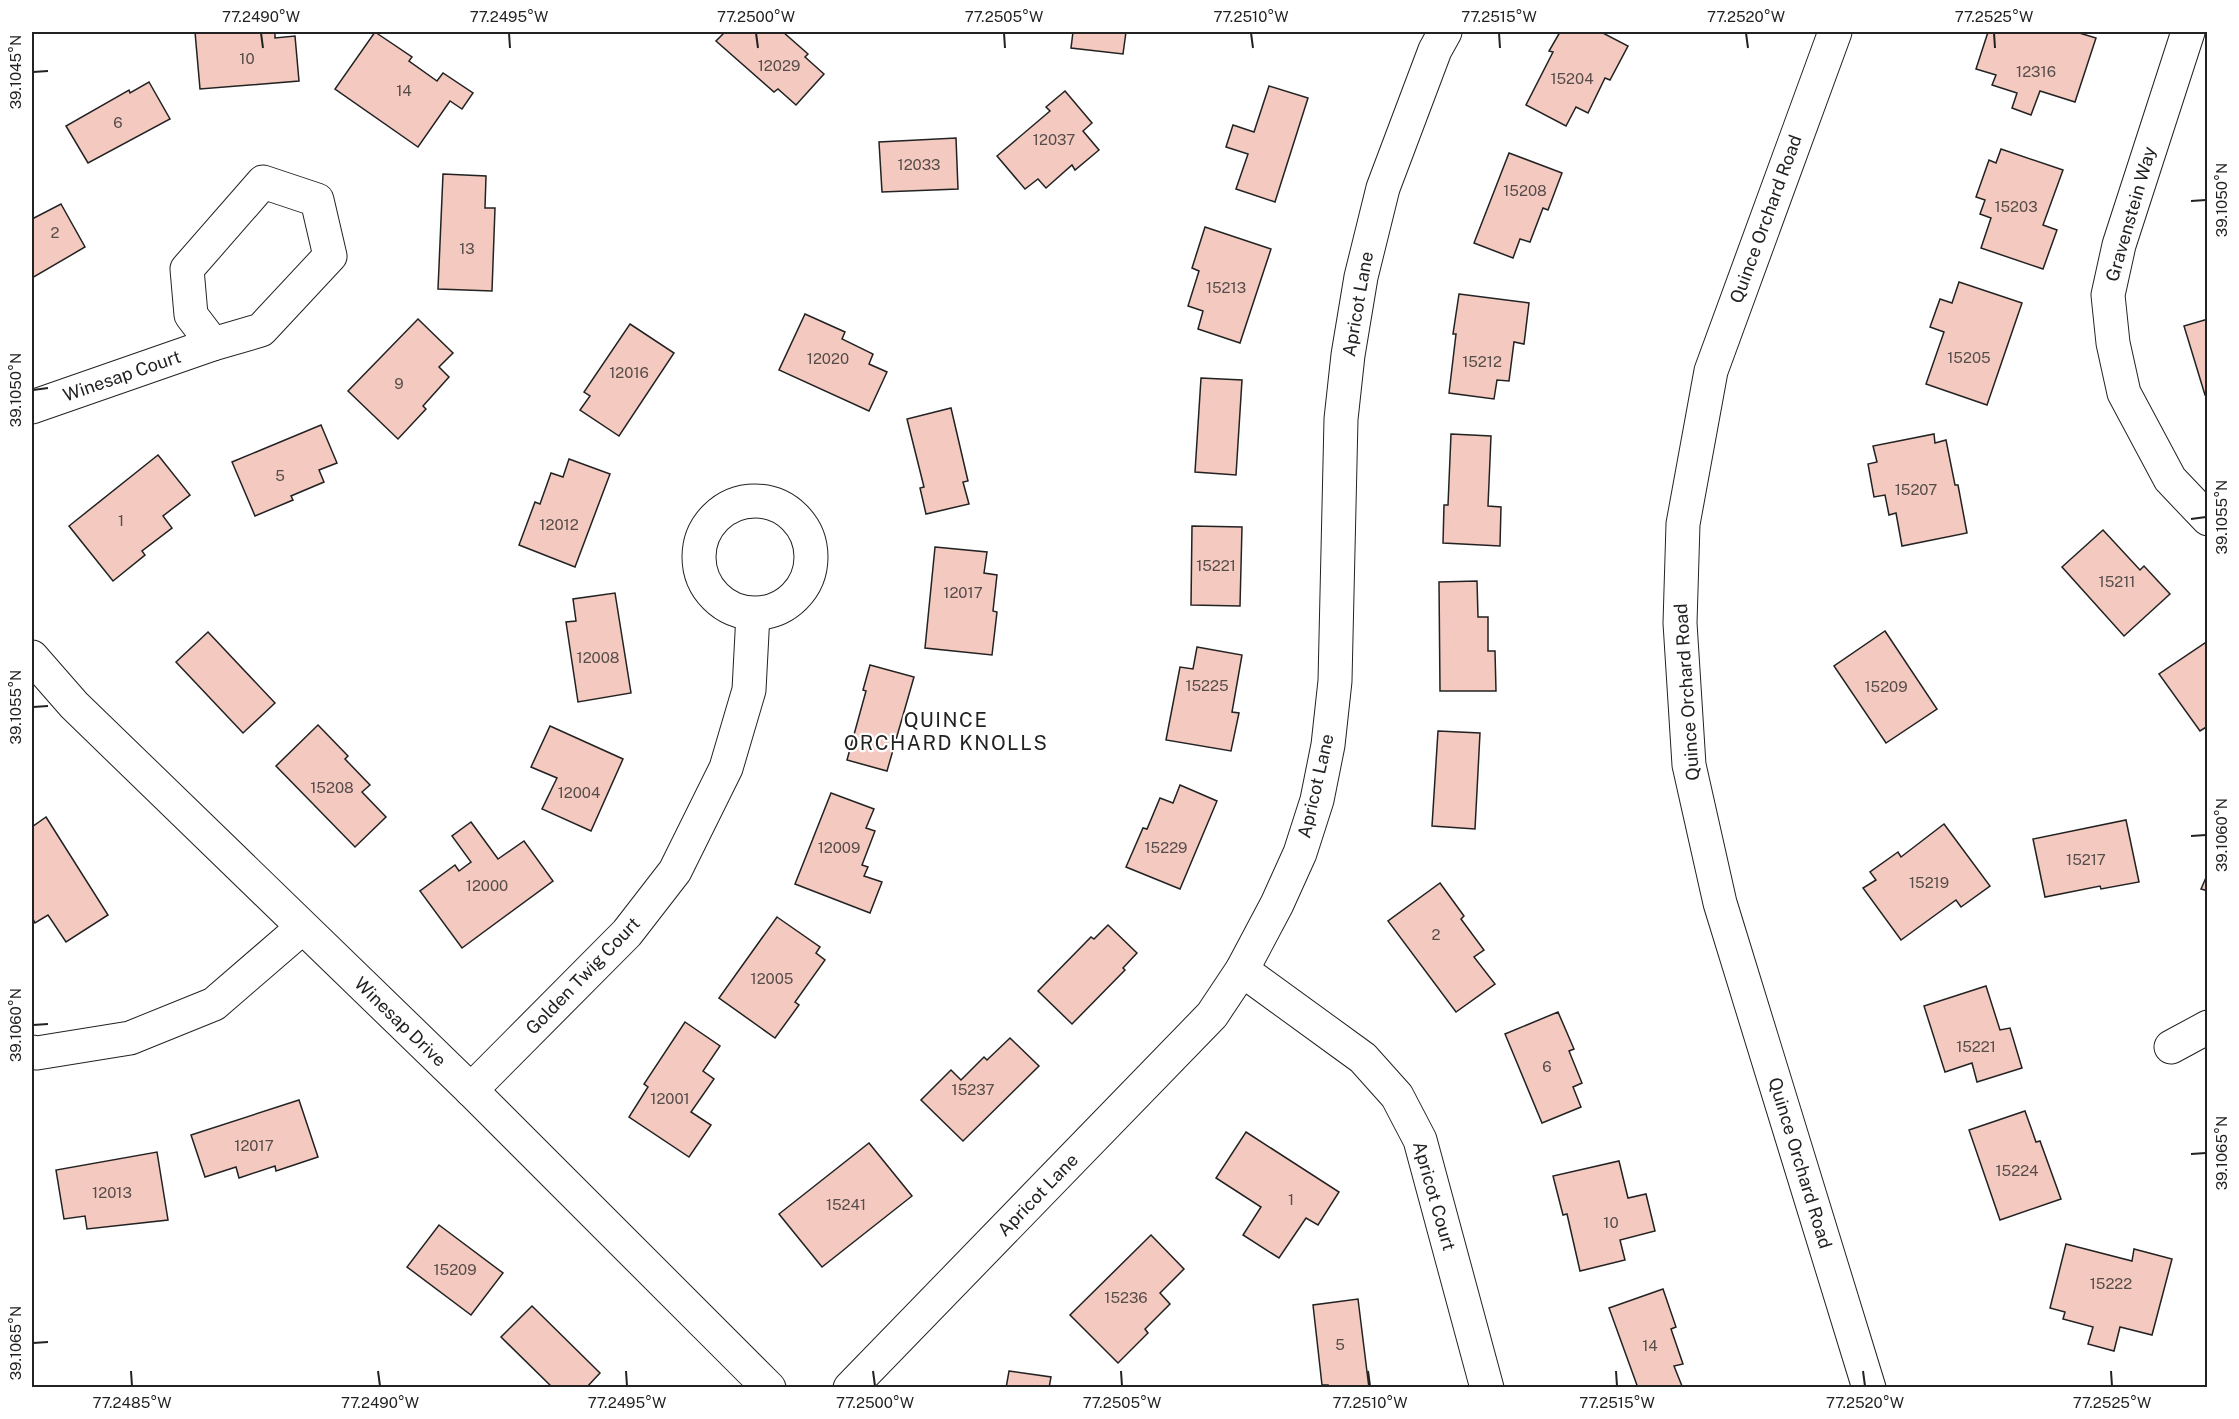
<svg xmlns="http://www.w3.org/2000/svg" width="2239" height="1419" viewBox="0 0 2239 1419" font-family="'Public Sans',sans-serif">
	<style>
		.building { fill: #f3c9c0; stroke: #222; stroke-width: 1.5 }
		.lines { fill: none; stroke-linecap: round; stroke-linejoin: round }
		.minor-casing { stroke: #222; stroke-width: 35 }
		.tertiary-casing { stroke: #222; stroke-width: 35 }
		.minor { stroke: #fff; stroke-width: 33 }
		.tertiary { stroke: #fff; stroke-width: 33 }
		.ticks { fill: none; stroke: #222; stroke-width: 2 }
		.labels { text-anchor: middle; stroke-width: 4.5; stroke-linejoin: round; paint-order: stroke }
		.number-label { font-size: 15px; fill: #564c4a }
		.street-label { font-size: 18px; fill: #222; stroke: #fff }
		.neighbourhood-label { font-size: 20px; letter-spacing: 1.5px; fill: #222; stroke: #fff }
		.neatline { fill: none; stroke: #222; stroke-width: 2 }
		.ticks-label { font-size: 15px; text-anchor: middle; fill: #222 }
	</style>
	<rect width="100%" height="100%" fill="#fff"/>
	<g class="building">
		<polygon points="195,32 275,32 275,38 295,36 299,81 200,89"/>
		<polygon points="375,32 412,57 409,61 437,81 443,73 473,93 462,109 450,101 418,147 335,89"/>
		<polygon points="725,32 783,32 808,54 805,57 824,74 796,105 778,89 774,92 716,41"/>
		<polygon points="1073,32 1126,32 1123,54 1071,48"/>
		<polygon points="1560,32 1601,32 1628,46 1610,80 1605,78 1588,113 1576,107 1566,126 1526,105 1553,52 1549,51"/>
		<polygon points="1988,32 2076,32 2096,38 2075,102 2040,91 2031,115 2012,108 2017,93 1992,85 1996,75 1976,69"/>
		<polygon points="149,82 170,119 88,163 66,126 129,90 130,93"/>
		<polygon points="1269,86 1308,98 1275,202 1236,189 1248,154 1226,147 1233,125 1254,132"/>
		<polygon points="1065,91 1092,123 1083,131 1099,150 1075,170 1072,165 1046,188 1038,179 1025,189 997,156 1050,111 1046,107"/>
		<polygon points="956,138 958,189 882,192 879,142"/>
		<polygon points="2001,149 2063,170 2043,225 2057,230 2043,269 1981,248 1991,218 1980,214 1985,200 1976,197 1989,160 1996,163"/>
		<polygon points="1509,153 1562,173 1548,210 1543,208 1530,242 1520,239 1513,258 1474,243"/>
		<polygon points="443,174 486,176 485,208 495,208 492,291 438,289"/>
		<polygon points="61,204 85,247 32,278 32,219"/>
		<polygon points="1205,227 1271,249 1240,343 1198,329 1203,311 1188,306 1199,271 1192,268"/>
		<polygon points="1959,282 2022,303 1987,405 1926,384 1944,332 1930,327 1940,299 1952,303"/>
		<polygon points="1459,294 1529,303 1524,344 1514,342 1509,381 1497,380 1494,399 1449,393 1456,334 1453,334"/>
		<polygon points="805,314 845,332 842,339 873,354 869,364 887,372 869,411 779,370"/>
		<polygon points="418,319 453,353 439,367 449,377 423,406 426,409 398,439 348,391"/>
		<polygon points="2208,319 2208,395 2205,395 2184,326"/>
		<polygon points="630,324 674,353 619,436 580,410 590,396 584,392"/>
		<polygon points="1201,378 1242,380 1236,475 1195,472"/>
		<polygon points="951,408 968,481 963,482 969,504 926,514 920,488 924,487 907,419"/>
		<polygon points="321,425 337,463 319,470 324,482 291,496 293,500 255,516 232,462"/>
		<polygon points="1451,434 1491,436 1488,506 1501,507 1500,546 1443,543 1444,505 1448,505"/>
		<polygon points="1934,434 1935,443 1946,440 1955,485 1958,485 1967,533 1902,546 1896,513 1889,515 1885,495 1874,497 1868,464 1877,462 1873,446"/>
		<polygon points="158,455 190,495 163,516 172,528 142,551 145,555 113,581 69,526"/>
		<polygon points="569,459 610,474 575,567 519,545 535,502 540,504 551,473 563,477"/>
		<polygon points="1192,526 1242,527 1240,606 1191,605"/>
		<polygon points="2103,530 2140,570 2144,566 2170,594 2124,636 2062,567"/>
		<polygon points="935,547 987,552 984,573 997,575 993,611 997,612 992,655 925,648"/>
		<polygon points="1477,581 1478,617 1488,617 1488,651 1495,651 1496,691 1440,691 1439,582"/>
		<polygon points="615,593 631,693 578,702 566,622 576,621 573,599"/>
		<polygon points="1885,631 1937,709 1886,743 1834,666"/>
		<polygon points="208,632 275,703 243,733 176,662"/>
		<polygon points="2208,641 2208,726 2200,731 2159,674"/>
		<polygon points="1197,647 1242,655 1232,712 1239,713 1231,751 1166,740 1180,667 1193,669"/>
		<polygon points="870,665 914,677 887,771 847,760 866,691 863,690"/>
		<polygon points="318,725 348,756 345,759 370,785 362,792 386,817 355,847 276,766"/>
		<polygon points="550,726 623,759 591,831 542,809 557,778 531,767"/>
		<polygon points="1438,731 1480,733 1475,829 1432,826"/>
		<polygon points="1180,785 1217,801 1180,889 1126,867 1143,828 1147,829 1160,798 1173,803"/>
		<polygon points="831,793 874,809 866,828 875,831 862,865 868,867 864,876 882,882 870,913 795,884"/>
		<polygon points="46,817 108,915 66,942 48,915 35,923 32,917 32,827"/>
		<polygon points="2126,820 2139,882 2101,889 2100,886 2045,897 2033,839"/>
		<polygon points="471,822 498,859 524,841 553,881 462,948 420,891 455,865 459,871 471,862 452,836"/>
		<polygon points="1944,824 1990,886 1961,907 1956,900 1901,940 1863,888 1876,880 1870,872 1898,852 1901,857"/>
		<polygon points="2208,873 2208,891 2201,889"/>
		<polygon points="1440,883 1464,916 1461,919 1484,950 1474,957 1495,984 1456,1012 1388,921"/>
		<polygon points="777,917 820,947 816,953 825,960 795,1002 799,1005 775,1038 719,998"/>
		<polygon points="1108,925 1137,953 1123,968 1125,970 1072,1024 1038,991 1091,937 1094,939"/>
		<polygon points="1986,986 2000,1030 2010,1028 2022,1068 1977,1082 1972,1063 1945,1072 1924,1006"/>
		<polygon points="1558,1012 1574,1049 1569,1051 1582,1083 1573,1087 1581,1107 1542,1123 1505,1034"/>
		<polygon points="685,1022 720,1046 703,1071 714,1079 691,1112 711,1125 689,1157 629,1117 648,1087 644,1084"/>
		<polygon points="1010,1038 1039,1066 963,1141 921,1100 951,1070 961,1080 984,1057 987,1060"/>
		<polygon points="299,1100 318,1157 276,1171 275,1166 239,1178 236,1167 205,1177 191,1135"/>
		<polygon points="2025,1111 2036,1142 2040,1141 2061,1199 2000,1220 1969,1130"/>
		<polygon points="1246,1132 1339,1192 1318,1225 1306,1218 1279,1258 1243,1235 1261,1207 1216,1178"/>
		<polygon points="869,1143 912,1196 822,1267 779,1214"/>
		<polygon points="157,1152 168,1220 87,1229 85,1216 64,1219 56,1170"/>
		<polygon points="1619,1161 1628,1198 1646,1194 1655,1231 1620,1240 1625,1260 1580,1271 1567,1214 1563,1215 1553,1176"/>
		<polygon points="439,1225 503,1273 471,1315 407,1267"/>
		<polygon points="1151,1235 1184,1269 1160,1293 1170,1304 1145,1329 1148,1333 1118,1363 1070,1315"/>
		<polygon points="2066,1244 2132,1261 2134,1249 2172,1259 2152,1335 2120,1327 2114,1351 2088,1344 2093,1327 2063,1319 2065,1312 2050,1308"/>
		<polygon points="1663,1289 1676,1327 1671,1329 1683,1364 1674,1366 1682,1386 1638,1388 1609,1308"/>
		<polygon points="1358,1299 1369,1388 1328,1388 1328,1385 1322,1385 1313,1305"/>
		<polygon points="532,1306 600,1373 586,1388 553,1388 501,1337"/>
		<polygon points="1009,1371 1051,1377 1049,1388 1006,1388"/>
	</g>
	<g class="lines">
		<defs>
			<g id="minor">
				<polyline points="2188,32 2119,245 2108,295 2113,343 2124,393 2170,479 2208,519"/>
				<polygon points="263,182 317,200 330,256 261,330 213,344 191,315 187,269"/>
				<polyline points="32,407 213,344"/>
				<circle cx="755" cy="557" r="56"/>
				<polyline points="32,657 74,705 471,1090 769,1388"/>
				<polyline points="1242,970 1363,1058 1397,1096 1420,1140 1487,1388"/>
				<polyline points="2171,1047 2208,1027"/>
				<polyline points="32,1052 37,1053 130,1038 214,1004 302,928"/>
				<polyline points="471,1090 627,933 675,871 726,768 749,690 753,614"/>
				<polyline points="850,1388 1212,1015 1242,970 1277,904 1300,853 1317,800 1328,745 1335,681 1341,419 1348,355 1361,277 1383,188 1435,50 1445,32"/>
			</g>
			<polyline id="tertiary" points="1835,32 1711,371 1683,524 1680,623 1689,765 1720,903 1869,1388"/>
		</defs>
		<use href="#minor" class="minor-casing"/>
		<use href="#tertiary" class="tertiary-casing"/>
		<use href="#minor" class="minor"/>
		<use href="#tertiary" class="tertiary"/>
	</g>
	<path class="ticks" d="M261 33 263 48M509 33 510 48M756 33 758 48M1004 33 1005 48M1251 33 1253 48M1499 33 1500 48M1746 33 1748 48M1994 33 1995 48M33 72 48 71M2191 201 2206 200M33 390 48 388M2191 519 2206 517M33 707 48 706M2191 836 2206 835M33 1025 48 1024M2191 1154 2206 1153M33 1343 48 1342M131 1371 132 1386M378 1371 380 1386M626 1371 627 1386M873 1371 875 1386M1121 1371 1122 1386M1368 1371 1370 1386M1616 1371 1617 1386M1863 1371 1865 1386M2111 1371 2112 1386"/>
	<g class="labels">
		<g class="number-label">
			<text x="247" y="64">10</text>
			<text x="779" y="71">12029</text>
			<text x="2036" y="77">12316</text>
			<text x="1572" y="84">15204</text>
			<text x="404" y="96">14</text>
			<text x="118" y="128">6</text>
			<text x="1054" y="145">12037</text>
			<text x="919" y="170">12033</text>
			<text x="1525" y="196">15208</text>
			<text x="2016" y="212">15203</text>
			<text x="55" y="238">2</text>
			<text x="467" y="254">13</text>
			<text x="1226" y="293">15213</text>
			<text x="1969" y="363">15205</text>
			<text x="828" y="364">12020</text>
			<text x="1482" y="367">15212</text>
			<text x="629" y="378">12016</text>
			<text x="399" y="389">9</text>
			<text x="280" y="481">5</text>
			<text x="1916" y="495">15207</text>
			<text x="121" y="526">1</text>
			<text x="559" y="530">12012</text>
			<text x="1216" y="571">15221</text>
			<text x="2117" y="587">15211</text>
			<text x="963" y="598">12017</text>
			<text x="598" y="663">12008</text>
			<text x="1207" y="691">15225</text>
			<text x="1886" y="692">15209</text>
			<text x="332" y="793">15208</text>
			<text x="579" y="798">12004</text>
			<text x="839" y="853">12009</text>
			<text x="1166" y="853">15229</text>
			<text x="2086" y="865">15217</text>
			<text x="1929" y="888">15219</text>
			<text x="487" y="891">12000</text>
			<text x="1436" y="940">2</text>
			<text x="772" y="984">12005</text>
			<text x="1976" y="1052">15221</text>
			<text x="1547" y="1072">6</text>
			<text x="973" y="1095">15237</text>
			<text x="670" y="1104">12001</text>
			<text x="254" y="1151">12017</text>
			<text x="2017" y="1176">15224</text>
			<text x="112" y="1198">12013</text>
			<text x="1291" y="1205">1</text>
			<text x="846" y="1210">15241</text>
			<text x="1611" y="1228">10</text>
			<text x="455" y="1275">15209</text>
			<text x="2111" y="1289">15222</text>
			<text x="1126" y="1303">15236</text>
			<text x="1340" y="1350">5</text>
			<text x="1650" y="1351">14</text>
		</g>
		<g class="street-label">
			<text transform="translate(2131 214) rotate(-74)" y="6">Gravenstein Way</text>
			<text transform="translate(1766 219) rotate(-70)" y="6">Quince Orchard Road</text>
			<text transform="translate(1358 304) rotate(-80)" y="6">Apricot Lane</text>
			<text transform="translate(122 376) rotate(-19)" y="6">Winesap Court</text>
			<text transform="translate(1687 692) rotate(-94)" y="6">Quince Orchard Road</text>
			<text transform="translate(1316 786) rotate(-77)" y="6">Apricot Lane</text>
			<text transform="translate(583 976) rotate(-46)" y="6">Golden Twig Court</text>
			<text transform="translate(400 1022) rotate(44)" y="6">Winesap Drive</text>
			<text transform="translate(1800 1163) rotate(73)" y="6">Quince Orchard Road</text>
			<text transform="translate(1038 1195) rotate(-46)" y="6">Apricot Lane</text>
			<text transform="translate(1434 1196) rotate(74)" y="6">Apricot Court</text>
		</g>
		<g class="neighbourhood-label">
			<text x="946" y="727">QUINCE<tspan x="946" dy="23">ORCHARD KNOLLS</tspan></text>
		</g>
	</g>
	<rect width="2239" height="1419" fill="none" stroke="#ffffff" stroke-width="66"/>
	<rect x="33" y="33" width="2173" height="1353" class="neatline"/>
	<g class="ticks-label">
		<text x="261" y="22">77.2490°W</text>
		<text x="509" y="22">77.2495°W</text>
		<text x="756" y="22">77.2500°W</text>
		<text x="1004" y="22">77.2505°W</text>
		<text x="1251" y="22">77.2510°W</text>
		<text x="1499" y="22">77.2515°W</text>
		<text x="1746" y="22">77.2520°W</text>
		<text x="1994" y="22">77.2525°W</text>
		<text transform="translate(16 72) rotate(-90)" y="5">39.1045°N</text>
		<text transform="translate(2222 200) rotate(-90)" y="5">39.1050°N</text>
		<text transform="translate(16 390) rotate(-90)" y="5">39.1050°N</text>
		<text transform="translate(2222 517) rotate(-90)" y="5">39.1055°N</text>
		<text transform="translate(16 707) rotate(-90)" y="5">39.1055°N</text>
		<text transform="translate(2222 835) rotate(-90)" y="5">39.1060°N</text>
		<text transform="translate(16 1025) rotate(-90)" y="5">39.1060°N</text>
		<text transform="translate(2222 1153) rotate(-90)" y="5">39.1065°N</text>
		<text transform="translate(16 1343) rotate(-90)" y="5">39.1065°N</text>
		<text x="132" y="1408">77.2485°W</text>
		<text x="380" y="1408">77.2490°W</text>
		<text x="627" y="1408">77.2495°W</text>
		<text x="875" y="1408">77.2500°W</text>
		<text x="1122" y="1408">77.2505°W</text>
		<text x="1370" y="1408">77.2510°W</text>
		<text x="1617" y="1408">77.2515°W</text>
		<text x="1865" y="1408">77.2520°W</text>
		<text x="2112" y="1408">77.2525°W</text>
	</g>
</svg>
